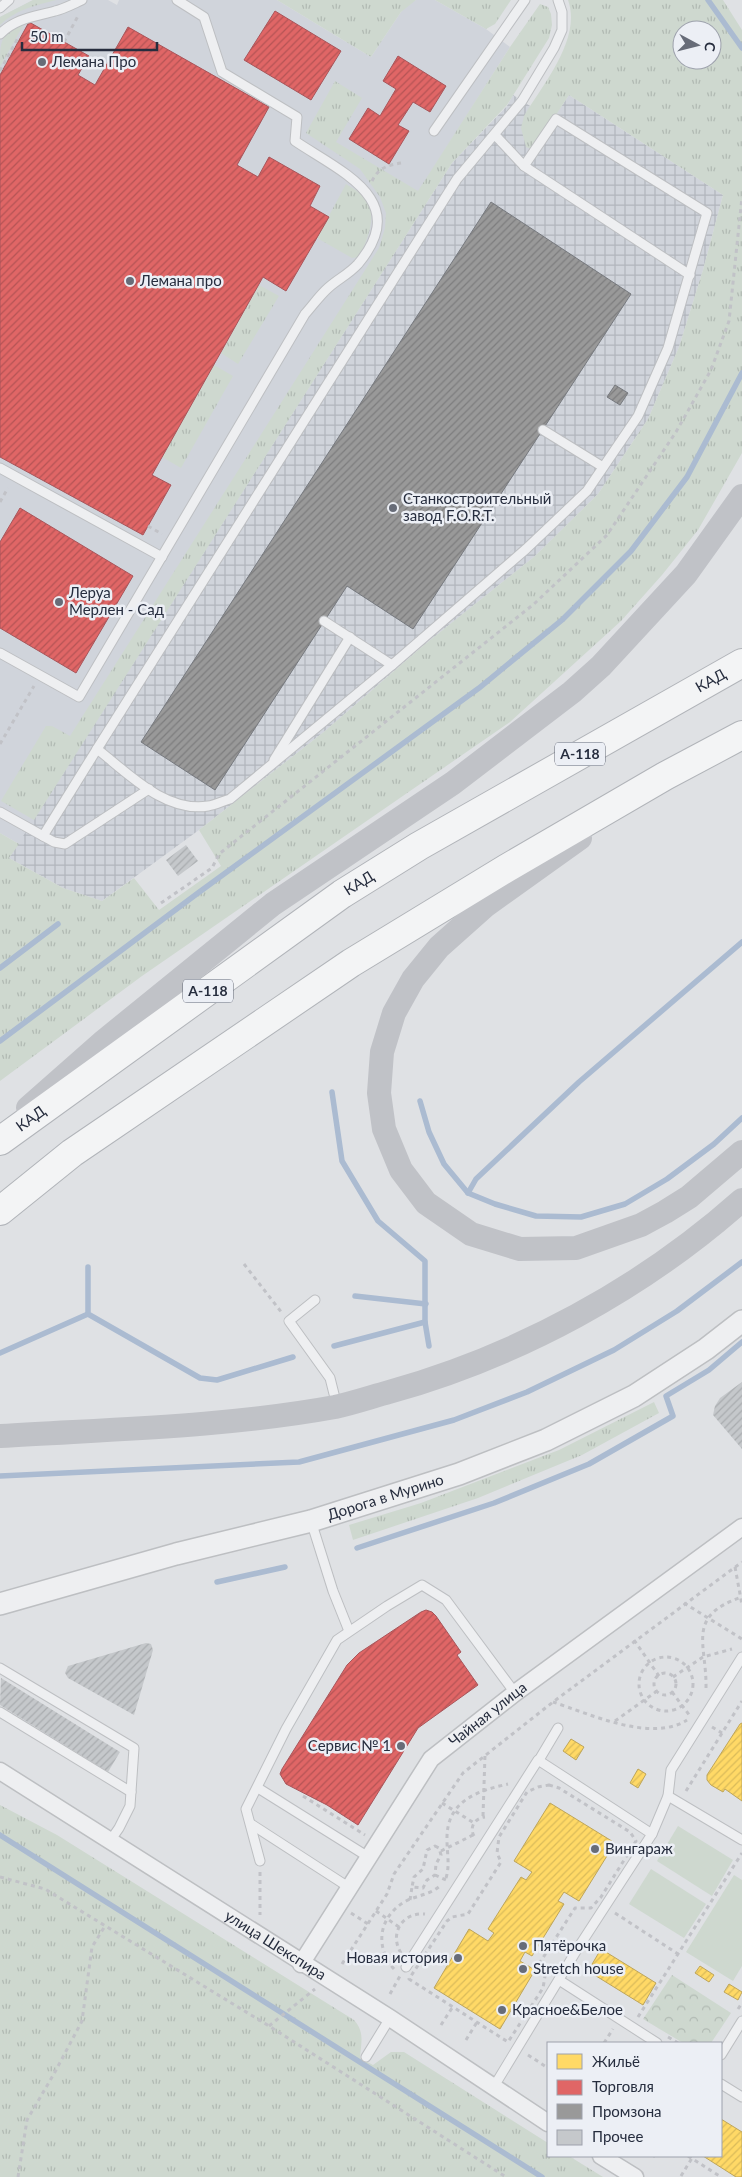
<svg xmlns="http://www.w3.org/2000/svg" width="742" height="2177" viewBox="0 0 742 2177" font-family="Lato,sans-serif">
	<style>
		.built { fill: #d0d4db }
		.industrial { fill: url(#industrial-grid) }
		.grass { fill: url(#grass-tufts); fill-rule: evenodd }
		.park { fill: url(#park-crowns) }
		.pitch { fill: #ced8cf }
		.homes { fill: url(#homes-hatch); stroke: #bea55a }
		.shops { fill: url(#shops-hatch); stroke: #a8555a }
		.industry { fill: url(#industry-hatch); stroke: #76797e }
		.lines { fill: none; stroke-linecap: round; stroke-linejoin: round }
		.stream { stroke: #abbbd1; stroke-width: 5.5 }
		.building { fill: url(#building-hatch) }
		.service-casing { stroke: #bdbfc2; stroke-width: 11 }
		.minor-casing { stroke: #bdbfc2; stroke-width: 19 }
		.tertiary-casing { stroke: #bdbfc2; stroke-width: 24 }
		.motorway-casing { stroke: #b1b4b9; stroke-width: 30 }
		.path { stroke: #c1c2c7; stroke-width: 3; stroke-dasharray: 4 4; stroke-linecap: butt }
		.service { stroke: #eeeff1; stroke-width: 9 }
		.minor { stroke: #eeeff1; stroke-width: 16 }
		.tertiary { stroke: #eeeff1; stroke-width: 21 }
		.secondary { stroke: #c0c2c7; stroke-width: 24 }
		.motorway { stroke: #f3f4f5; stroke-width: 28 }
		.poi-dot { fill: #676c78; stroke: #eceff5; stroke-width: 2 }
		.labels { text-anchor: middle; stroke-width: 5; stroke-linejoin: round; paint-order: stroke }
		.shield { fill: #eceff5; stroke: #616775; stroke-width: 1 }
		.shield-label { font-size: 14px; font-weight: bold; fill: #262d3e }
		.poi-label { font-size: 15px; fill: #262d3e; stroke: #eceff5; text-anchor: start }
		.street-label { font-size: 15px; fill: #262d3e; stroke: #eceff5 }
	</style>
	<defs>
		<pattern id="industrial-grid" width="8" height="8" patternUnits="userSpaceOnUse" patternTransform="scale(1.25)"><rect width="8" height="8" fill="#d0d4db"/><path d="M0 4h8M4 0v8" fill="none" stroke="#b2b6bd"/></pattern>
		<pattern id="grass-tufts" width="24" height="20" patternUnits="userSpaceOnUse" patternTransform="scale(1.25)"><rect width="24" height="20" fill="#ced8cf"/><path d="M3 7l-1-3M5 7V3M7 7l1-3M15 17l-1-3M17 17v-4M19 17l1-3" fill="none" stroke="#b1bab3"/></pattern>
		<pattern id="park-crowns" width="20" height="18" patternUnits="userSpaceOnUse" patternTransform="scale(1.25)"><rect width="20" height="18" fill="#ced8cf"/><path d="M2 6a3 3 0 1 1 6 0M12 15a3 3 0 1 1 6 0" fill="none" stroke="#b1bab3"/></pattern>
		<pattern id="homes-hatch" width="6" height="6" patternUnits="userSpaceOnUse" patternTransform="scale(1.25)"><rect width="6" height="6" fill="#ffd966"/><path d="M-1 1l2-2M0 6l6-6M5 7l2-2" fill="none" stroke="#dabb5a"/></pattern>
		<pattern id="shops-hatch" width="6" height="6" patternUnits="userSpaceOnUse" patternTransform="scale(1.25)"><rect width="6" height="6" fill="#e06666"/><path d="M-1 1l2-2M0 6l6-6M5 7l2-2" fill="none" stroke="#b55455"/></pattern>
		<pattern id="industry-hatch" width="6" height="6" patternUnits="userSpaceOnUse" patternTransform="scale(1.25)"><rect width="6" height="6" fill="#999"/><path d="M-1 1l2-2M0 6l6-6M5 7l2-2" fill="none" stroke="#7d7d7e"/></pattern>
		<pattern id="building-hatch" width="6" height="6" patternUnits="userSpaceOnUse" patternTransform="scale(1.25)"><rect width="6" height="6" fill="#c5c8cb"/><path d="M-1 1l2-2M0 6l6-6M5 7l2-2" fill="none" stroke="#a9acaf"/></pattern>
	</defs>
	<rect width="100%" height="100%" fill="#dfe1e4"/>
	<polygon class="built" points="33,0 108,0 117,5 119,0 277,0 371,57 401,12 407,4 416,0 435,0 486,29 510,47 417,194 427,201 19,844 0,833 0,17"/>
	<polygon class="industrial" points="513,95 552,120 569,95 723,195 703,270 679,347 648,419 598,494 535,556 424,645 325,731 199,830 102,901 63,888 9,858 452,163 507,106"/>
	<g class="grass">
		<path d="M33 0H56C36 5 15 10 0 25V17Z"/>
		<polygon points="277,0 416,0 401,12 371,57"/>
		<polygon points="435,0 511,0 495,24 486,29"/>
		<path d="M568 0H723L742 30V453L698 530 662 575 621 621 510 722 142 976 0 1081V833L19 844 9 858 63 888 102 901 134 878 159 910 221 866 199 830 325 731 424 645 535 556 598 494 648 419 679 347 703 270 723 195 569 95 533 150 526 147 521 128 524 116C543 84 582 39 568 0ZM682 30H712V60H682Z"/>
		<polygon points="540,4 548,7 551,14 552,25 549,38 507,105 452,163 34,820 1,801 46,726 52,726 70,736 379,248 385,228 386,213 380,197 360,169 306,133 335,81 362,98 336,142 418,191 510,47"/>
		<path d="M25 22 0 67C0 38 0 36 25 22Z"/>
		<path d="M346 184C352 188 360 192 365 198 379 213 367 241 359 257L352 258 317 238Z"/>
		<polygon points="259,285 279,296 238,364 221,353"/>
		<polygon points="214,365 233,376 181,468 162,457"/>
		<polygon points="654,1402 659,1413 582,1455 478,1498 353,1540 349,1525 421,1503 559,1450"/>
		<path d="M0 1805 57 1835 354 2020C365 2032 361 2043 360 2058L373 2065 391 2052H404L548 2143V2156H569L603 2177H0Z"/>
	</g>
	<polygon class="park" points="672,1975 731,2013 711,2043 683,2043 643,2019"/>
	<g class="pitch">
		<polygon points="678,1826 733,1860 712,1896 657,1861"/>
		<polygon points="651,1869 706,1904 684,1938 629,1904"/>
		<polygon points="734,1875 742,1880 742,1966 733,1981 686,1952"/>
	</g>
	<g class="homes">
		<polygon points="742,1723 742,1801 725,1789 723,1792 711,1785 707,1780 707,1775 740,1724"/>
		<polygon points="571,1739 584,1747 576,1760 563,1751"/>
		<polygon points="638,1769 646,1774 638,1788 630,1783"/>
		<polygon points="550,1803 615,1843 579,1901 564,1892 558,1901 564,1904 532,1956 525,1952 520,1961 535,1970 500,2029 434,1988 469,1929 488,1941 494,1933 488,1929 521,1877 526,1880 532,1872 514,1861"/>
		<polygon points="601,1949 656,1983 643,2005 588,1971"/>
		<polygon points="700,1966 714,1975 709,1982 695,1973"/>
		<polygon points="729,1984 742,1992 738,2000 724,1992"/>
		<polygon points="721,2119 742,2132 742,2177 736,2177 703,2156 721,2156"/>
	</g>
	<g class="shops">
		<polygon points="275,11 341,51 311,100 244,60"/>
		<polygon points="29,22 89,56 78,75 95,85 128,27 269,107 237,165 258,177 269,157 320,186 310,206 329,217 286,291 263,277 152,475 171,485 143,535 0,457 0,75"/>
		<polygon points="398,56 446,86 430,112 413,102 398,125 409,131 389,164 349,139 368,108 380,116 396,89 383,81"/>
		<polygon points="20,508 133,576 76,673 0,628 0,542"/>
		<polygon points="426,1610 432,1612 436,1616 461,1652 457,1655 478,1685 418,1728 358,1825 327,1805 286,1784 280,1774 282,1769 347,1665 359,1653 421,1612"/>
	</g>
	<g class="industry">
		<polygon points="491,202 631,294 413,629 347,586 215,790 141,742"/>
		<polygon points="615,385 628,393 620,405 607,397"/>
	</g>
	<g class="lines">
		<g class="stream">
			<polyline points="708,0 742,48"/>
			<polyline points="0,968 58,924"/>
			<polyline points="0,1041 198,893 479,688 563,619 631,551 687,477 742,373"/>
			<polyline points="332,1092 342,1161 378,1221 425,1261 425,1322 429,1346"/>
			<polyline points="420,1101 429,1132 444,1164 468,1193 495,1204 536,1216 581,1217 625,1204 667,1179 714,1144 742,1118"/>
			<polyline points="468,1193 476,1179 579,1082 742,942"/>
			<polyline points="88,1267 88,1314 200,1378 217,1380 293,1357"/>
			<polyline points="355,1296 426,1304"/>
			<polyline points="334,1346 425,1322"/>
			<polyline points="0,1353 88,1314"/>
			<polyline points="0,1476 299,1462 454,1420 527,1392 614,1350 677,1311 742,1262"/>
			<polyline points="357,1548 494,1503 589,1464 673,1416 666,1396 709,1370 742,1342"/>
			<polyline points="217,1582 285,1567"/>
			<polyline points="0,1835 542,2177"/>
		</g>
	</g>
	<g class="building">
		<polygon points="186,845 198,861 178,876 166,860"/>
		<polygon points="742,1382 742,1449 713,1415 715,1406 720,1398"/>
		<polygon points="146,1643 151,1644 153,1650 134,1715 68,1678 65,1673 68,1666"/>
		<polygon points="1,1678 120,1752 108,1772 0,1705"/>
	</g>
	<g class="lines">
		<defs>
			<g id="service">
				<polyline points="0,8 9,0"/>
				<path d="M0 34C16 18 34 17 55 11 64 9 73 4 82 0"/>
				<polyline points="434,131 525,0"/>
				<polyline points="495,135 524,166 690,275"/>
				<path d="M524 166 556 119 707 213 668 348 638 416 587 491 526 549 392 665 230 799C223 801 215 805 208 806 165 813 128 773 97 749L457 179 522 101 554 48 562 30V12L558 0"/>
				<polyline points="543,430 603,467"/>
				<polyline points="0,468 162,557"/>
				<polyline points="324,621 392,665"/>
				<path d="M0 653 79 697 305 314C313 305 320 295 328 288 338 279 349 274 358 264 412 200 341 172 295 141L297 117 222 72 204 17 177 0"/>
				<polyline points="274,760 350,637"/>
				<polyline points="0,812 43,836 97,749"/>
				<polyline points="43,836 54,842 65,844 149,789"/>
				<polyline points="315,1300 289,1321 330,1378 337,1406"/>
				<polyline points="311,1521 333,1591 349,1631"/>
				<polyline points="0,1668 134,1748 130,1806 119,1828 110,1841"/>
				<polyline points="0,1712 131,1792"/>
				<polyline points="539,1760 558,1728"/>
				<polyline points="258,1788 370,1858"/>
				<polyline points="668,1796 742,1840"/>
				<polyline points="251,1824 350,1888"/>
				<polyline points="260,1861 246,1809 286,1729 337,1640 387,1606 422,1585 446,1600 515,1693"/>
				<polyline points="406,1967 538,1760 652,1834"/>
				<polyline points="559,1980 657,2043"/>
				<polyline points="721,2055 742,2021"/>
				<polyline points="366,2057 390,2018"/>
				<polyline points="721,2084 742,2097"/>
				<polyline points="493,2088 578,1948 652,1834 668,1796 671,1770 742,1657"/>
			</g>
			<g id="minor">
				<path id="s1" d="M0 1771 390 2018 548 2123"/>
				<path id="s2" d="M301 1964 431 1759 515 1693 742 1527"/>
				<polyline points="601,2156 635,2177"/>
			</g>
			<g id="tertiary">
				<path id="s3" d="M0 1604 176 1554 311 1521 459 1474 546 1440 634 1396 706 1349 742 1321"/>
			</g>
			<g id="motorway">
				<path id="s4" d="M0 1141 342 894 419 846 742 663"/>
				<polyline points="0,1211 72,1153 351,963 507,868 665,776 742,735"/>
			</g>
		</defs>
		<use href="#service" class="service-casing"/>
		<use href="#minor" class="minor-casing"/>
		<use href="#tertiary" class="tertiary-casing"/>
		<use href="#motorway" class="motorway-casing"/>
		<g class="path">
			<polyline points="64,42 78,16"/>
			<polyline points="0,71 19,36"/>
			<path d="M372 181C378 168 388 165 401 163"/>
			<polyline points="0,502 8,488"/>
			<polyline points="148,526 162,534"/>
			<polyline points="0,744 34,686"/>
			<polyline points="161,903 212,868 219,854 534,604 607,535 676,432 711,370 729,321 742,197"/>
			<polyline points="244,1264 282,1313"/>
			<polyline points="735,1567 742,1605"/>
			<polyline points="684,1603 742,1639"/>
			<polyline points="634,1640 659,1676"/>
			<circle cx="666" cy="1684" r="27"/>
			<circle cx="665" cy="1684" r="11"/>
			<polyline points="673,1677 703,1657 732,1649"/>
			<path d="M706 1688C707 1644 685 1616 742 1597"/>
			<polyline points="672,1692 690,1716"/>
			<path d="M553 1702C590 1714 651 1743 687 1720"/>
			<polyline points="615,1721 657,1691"/>
			<polyline points="712,1727 722,1733"/>
			<polygon points="549,1785 559,1788 630,1832 636,1841 601,1897 591,1908 575,1908 539,1964 545,1976 543,1988 508,2042 409,1979 447,1921 452,1917 468,1914 501,1862 497,1853 499,1837 527,1792 538,1787"/>
			<polyline points="686,1791 742,1701"/>
			<polyline points="303,1796 365,1835"/>
			<polyline points="442,1803 474,1823"/>
			<polyline points="483,1816 485,1755"/>
			<path d="M474 1836C469 1827 475 1818 485 1817"/>
			<polygon points="435,1846 439,1848 441,1855 436,1864 435,1875 427,1880 423,1888 412,1887 414,1877 423,1869 427,1850"/>
			<polyline points="441,1851 473,1835"/>
			<polyline points="260,1872 260,1915"/>
			<polyline points="435,1875 446,1880"/>
			<polyline points="0,1877 45,1889 269,2026 506,2177"/>
			<path d="M446 1878C450 1865 447 1854 447 1840 446 1801 477 1791 508 1784"/>
			<polyline points="410,1900 412,1887"/>
			<polyline points="376,1911 399,1927"/>
			<polyline points="351,1913 368,1924"/>
			<polyline points="615,1913 678,1954"/>
			<path d="M401 1953C389 1934 402 1912 425 1914"/>
			<polyline points="342,1964 387,1894 394,1874 463,1773 553,1702 742,1562"/>
			<path d="M394 1969C374 1946 379 1916 406 1901 418 1895 430 1895 441 1885"/>
			<polyline points="390,1994 400,1976"/>
			<polyline points="738,2009 742,2003"/>
			<polyline points="638,2017 742,1853"/>
			<polyline points="441,2025 452,2008"/>
			<polyline points="269,2026 315,1989"/>
			<polyline points="668,2037 678,2043"/>
			<polyline points="466,2040 477,2022"/>
			<polyline points="604,2043 613,2029"/>
			<polyline points="528,2055 548,2068"/>
			<polyline points="688,2156 721,2177"/>
			<polyline points="653,2157 654,2156"/>
			<polyline points="681,2176 692,2158"/>
			<polyline points="18,2177 27,2120 55,2072 82,2021 92,1947 105,1926"/>
		</g>
		<use href="#service" class="service"/>
		<use href="#minor" class="minor"/>
		<use href="#tertiary" class="tertiary"/>
		<g class="secondary">
			<polyline points="580,838 485,906 439,947 413,979 394,1013 382,1052 379,1093 384,1129 401,1170 426,1203 471,1234 520,1249 576,1248 641,1225 665,1212 689,1197 742,1152"/>
			<polyline points="28,1108 104,1041 273,904 453,783 572,692 601,666 686,574 742,496"/>
			<path d="M0 1436C112 1429 225 1427 335 1407 353 1403 371 1397 389 1392 518 1356 642 1289 742 1200"/>
		</g>
		<use href="#motorway" class="motorway"/>
	</g>
	<g class="poi-dot">
		<circle cx="42" cy="62" r="5"/>
		<circle cx="130" cy="281" r="5"/>
		<circle cx="393" cy="508" r="5"/>
		<circle cx="59" cy="602" r="5"/>
		<circle cx="401" cy="1746" r="5"/>
		<circle cx="595" cy="1849" r="5"/>
		<circle cx="523" cy="1946" r="5"/>
		<circle cx="458" cy="1958" r="5"/>
		<circle cx="523" cy="1969" r="5"/>
		<circle cx="502" cy="2010" r="5"/>
	</g>
	<g class="labels">
		<g class="shield">
			<rect x="555" y="742.5" width="50" height="23" rx="4"/>
			<rect x="183" y="979.5" width="50" height="23" rx="4"/>
		</g>
		<g class="shield-label">
			<text x="580" y="759">А-118</text>
			<text x="208" y="996">А-118</text>
		</g>
		<g class="poi-label">
			<text x="52" y="67">Лемана Про</text>
			<text x="140" y="286">Лемана про</text>
			<text x="403" y="504">Станкостроительный<tspan x="403" dy="17">завод F.O.R.T.</tspan></text>
			<text x="69" y="598">Леруа<tspan x="69" dy="17">Мерлен - Сад</tspan></text>
			<text x="391" y="1751" text-anchor="end">Сервис № 1</text>
			<text x="605" y="1854">Вингараж</text>
			<text x="533" y="1951">Пятёрочка</text>
			<text x="448" y="1963" text-anchor="end">Новая история</text>
			<text x="533" y="1974">Stretch house</text>
			<text x="512" y="2015">Красное&amp;Белое</text>
		</g>
		<g class="street-label">
			<text dy="5" stroke="none"><textPath href="#s4" startOffset="848">КАД</textPath></text>
			<text dy="5" stroke="none"><textPath href="#s4" startOffset="442">КАД</textPath></text>
			<text dy="5" stroke="none"><textPath href="#s4" startOffset="38">КАД</textPath></text>
			<text dy="5" stroke="none"><textPath href="#s3" startOffset="400">Дорога в Мурино</textPath></text>
			<text dy="5" stroke="none"><textPath href="#s2" startOffset="315">Чайная улица</textPath></text>
			<text dy="5" stroke="none"><textPath href="#s1" startOffset="326">улица Шекспира</textPath></text>
		</g>
	</g>
	<rect x="547" y="2042" width="175" height="115" fill="#eceff5" stroke="#9da1ac"/>
	<rect x="557" y="2054" width="25" height="15" fill="#ffd966" stroke="#9da1ac"/>
	<text x="592" y="2067" font-size="15" fill="#262d3e">Жильё</text>
	<rect x="557" y="2080" width="25" height="15" fill="#e06666" stroke="#9da1ac"/>
	<text x="592" y="2092" font-size="15" fill="#262d3e">Торговля</text>
	<rect x="557" y="2104" width="25" height="15" fill="#999999" stroke="#9da1ac"/>
	<text x="592" y="2117" font-size="15" fill="#262d3e">Промзона</text>
	<rect x="557" y="2130" width="25" height="15" fill="#c5c8cb" stroke="#9da1ac"/>
	<text x="592" y="2142" font-size="15" fill="#262d3e">Прочее</text>
	<g transform="translate(697 45) rotate(97)"><circle r="24" fill="#eceff5" stroke="#9da1ac"/>
	<path d="M0-4L9 19L0 12L-9 19Z" fill="#676c78"/>
	<text y="-8" font-size="14" font-weight="bold" text-anchor="middle" fill="#262d3e">С</text>
	</g>
	<path d="M22 42v8h135v-8" fill="none" stroke="#262d3e" stroke-width="2.5"/>
	<text x="30" y="42" font-size="15" fill="#262d3e" stroke="#eceff5" stroke-width="4" paint-order="stroke">50 m</text>
</svg>
